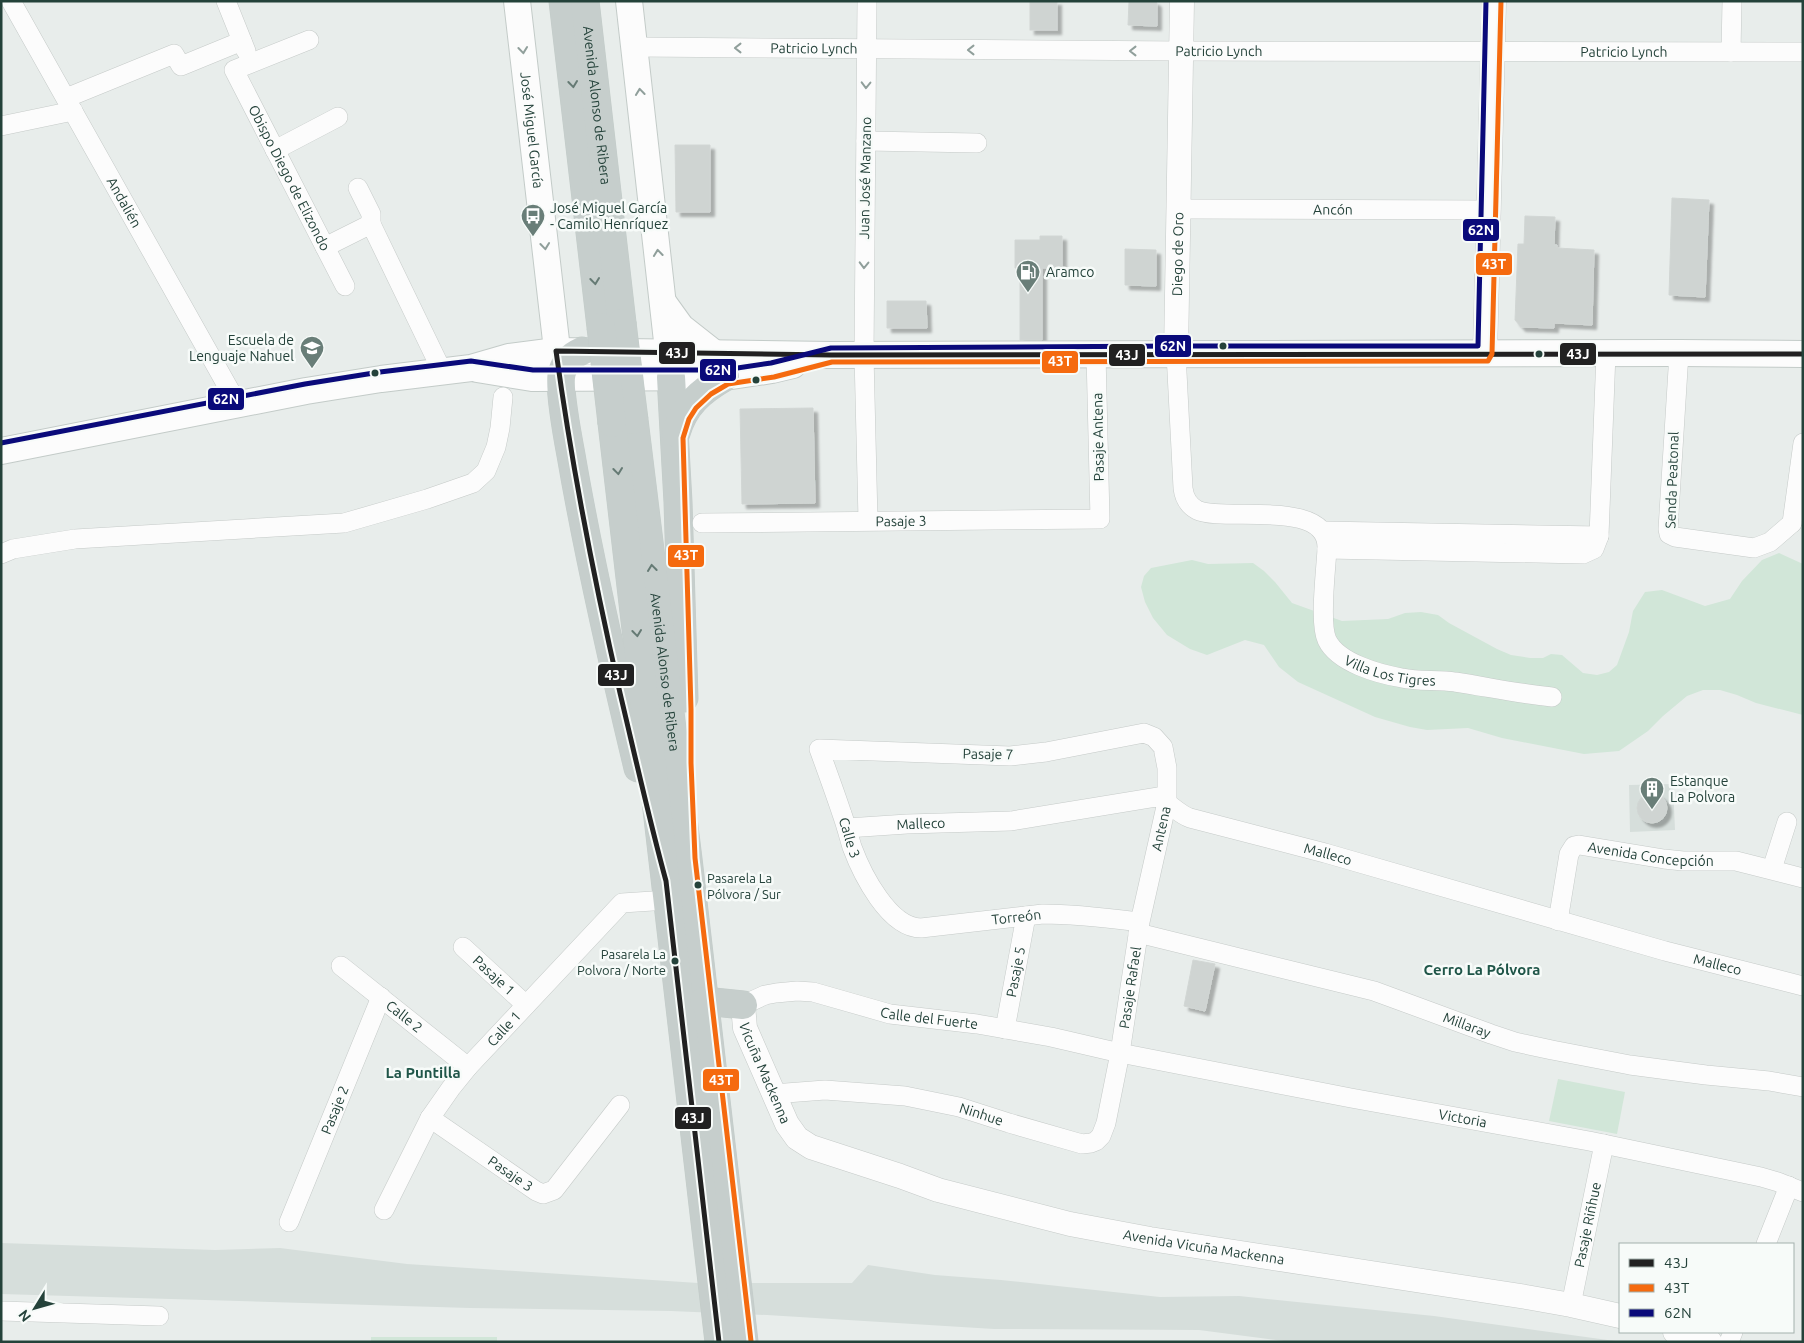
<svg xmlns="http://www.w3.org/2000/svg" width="1804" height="1343" viewBox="0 0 1804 1343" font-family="Ubuntu,sans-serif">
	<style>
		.built { fill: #d6dedb }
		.green { fill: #d1e6d8 }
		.building { fill: #cfd4d2; stroke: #d1d6d4; filter: url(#shadow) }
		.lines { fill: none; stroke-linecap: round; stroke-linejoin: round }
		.minor-casing { stroke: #c5cac8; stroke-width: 20 }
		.tertiary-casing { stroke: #c5cac8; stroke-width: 25 }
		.secondary-casing { stroke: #c3cbc8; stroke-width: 28 }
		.trunk-casing { stroke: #c3ccc9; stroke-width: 29 }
		.minor { stroke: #fcfcfc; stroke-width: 19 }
		.tertiary { stroke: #fcfcfc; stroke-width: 24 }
		.secondary { stroke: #fcfcfc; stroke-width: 26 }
		.trunk { stroke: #c6cecc; stroke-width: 28 }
		.trunk-bridge-casing { stroke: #c3ccc9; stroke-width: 29; stroke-linecap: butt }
		.trunk-bridge { stroke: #c6cecc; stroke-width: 28 }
		.bus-1-casing { stroke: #f7fbf9; stroke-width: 9 }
		.bus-2-casing { stroke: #f7fbf9; stroke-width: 9 }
		.bus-3-casing { stroke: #f7fbf9; stroke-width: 9 }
		.bus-1 { stroke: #212121; stroke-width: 5 }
		.bus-2 { stroke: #f56a0f; stroke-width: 5 }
		.bus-3 { stroke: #0a0a7a; stroke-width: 5 }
		.oneway { stroke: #909f9b }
		.oneway2 { stroke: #657a74 }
		.bus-dot { fill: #24423a; stroke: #f7fbf9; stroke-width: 2 }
		.labels { text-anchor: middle; stroke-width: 5; stroke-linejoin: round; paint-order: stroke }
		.bus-label { font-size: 13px; fill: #24423a; stroke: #f7fbf9; text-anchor: start }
		.street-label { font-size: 14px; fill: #24423a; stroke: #f7fbf9 }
		.poi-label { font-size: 14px; fill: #24423a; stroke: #f7fbf9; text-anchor: start }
		.neighbourhood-label { font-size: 15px; font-weight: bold; fill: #1f5548; stroke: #f7fbf9 }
		.line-badge { stroke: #f7fbf9; stroke-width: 2 }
		.badge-label { font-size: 14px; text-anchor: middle; font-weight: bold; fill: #fff }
	</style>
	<defs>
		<filter id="shadow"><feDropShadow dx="4.5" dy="4.5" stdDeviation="1" flood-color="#0004"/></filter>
	</defs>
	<rect width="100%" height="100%" fill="#e8edeb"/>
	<g class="built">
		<polygon points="1673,784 1675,830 1630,832 1629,785"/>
		<polygon points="1,1243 215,1250 280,1248 407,1264 698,1283 852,1283 868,1265 935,1275 1001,1280 1160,1297 1239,1296 1434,1316 1622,1342 1292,1342 1199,1330 994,1329 767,1315 671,1311 470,1308 1,1294"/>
	</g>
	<g class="green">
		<polygon points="1779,553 1803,564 1803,715 1756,703 1737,695 1720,690 1703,690 1687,696 1663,716 1648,731 1619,751 1584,754 1502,738 1468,728 1427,730 1410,727 1375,717 1298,682 1279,667 1264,645 1245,640 1207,655 1190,649 1167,635 1153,618 1145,602 1141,587 1144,576 1151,568 1192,560 1208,564 1253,563 1264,571 1275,582 1292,603 1342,621 1388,619 1405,613 1421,612 1438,615 1449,623 1497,649 1511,655 1530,658 1543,658 1551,654 1562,655 1583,673 1597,675 1609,672 1617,665 1629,632 1633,611 1645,592 1662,590 1705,606 1730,599 1742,581 1762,560"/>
		<polygon points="1558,1079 1625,1092 1617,1134 1549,1121"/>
		<rect x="371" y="1337" width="126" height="5"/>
	</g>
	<g class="building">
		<rect x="1030" y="1" width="27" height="29"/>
		<polygon points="1129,1 1155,1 1157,3 1157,26 1128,25"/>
		<polygon points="675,145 710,145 710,212 676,212"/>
		<polygon points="1672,198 1709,200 1705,297 1669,295"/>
		<polygon points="1525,216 1555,217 1554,245 1557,245 1557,248 1594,250 1592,325 1554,323 1554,328 1521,327 1515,320 1518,244 1524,244"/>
		<polygon points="1040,236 1062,236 1062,268 1042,268 1042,340 1020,340 1020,268 1015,268 1015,240 1040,240"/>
		<polygon points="1125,249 1156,250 1156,286 1125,285"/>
		<polygon points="887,301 926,301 927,328 887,328"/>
		<polygon points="813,408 815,503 742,504 740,409"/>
		<circle cx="1652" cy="808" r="15"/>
		<polygon points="1193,960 1215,964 1205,1011 1184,1006"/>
	</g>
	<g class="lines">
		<defs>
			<g id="minor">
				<path id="s1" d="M11 1 238 405"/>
				<polyline points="226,1 246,51"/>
				<polyline points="867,1 864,355 868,520"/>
				<path id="s2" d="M309 40 234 70 345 286"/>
				<path id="s3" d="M635 47 1182 51 1803 52"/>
				<polyline points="1731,52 1732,1"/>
				<polyline points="66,98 174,54 181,66 242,41"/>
				<polyline points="1,126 73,111"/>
				<polyline points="866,141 977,143"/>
				<polyline points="275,150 338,117"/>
				<polyline points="358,188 371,214 371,224"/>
				<path id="s4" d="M1178 209 1489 210"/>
				<polyline points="325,247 371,224 442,371"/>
				<path d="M1176 353 1183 488C1184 497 1188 505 1197 510 1223 523 1329 497 1327 549L1583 554 1594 549 1599 536 1606 353"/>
				<polyline points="1679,353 1668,529 1669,534 1675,537 1754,548 1770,542 1792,523"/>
				<path id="s5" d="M702 523 1100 519 1096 354"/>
				<polyline points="1792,523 1803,443"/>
				<polyline points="1322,531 1599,536"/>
				<path id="s6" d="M1327 549C1326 570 1319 623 1327 640 1338 663 1379 674 1402 678 1419 682 1438 679 1455 682 1488 687 1520 694 1552 697"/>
				<polyline points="1,554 13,549 75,539 344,523 427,499 473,483 486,471 496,447 500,428 503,397"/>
				<path id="s7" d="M847 828 907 824 1011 821 1157 797C1169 802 1178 814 1190 818L1325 853 1665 951 1803 986"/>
				<polyline points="1772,869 1787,822"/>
				<path id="s8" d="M1558 921 1569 854 1574 846 1579 845 1664 859 1683 861H1736L1803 878"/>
				<path id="s9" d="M1138 933 1374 991 1491 1034 1515 1042 1552 1050 1630 1065 1706 1075 1769 1081 1803 1087"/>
				<path id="s10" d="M463 947 526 1005"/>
				<path id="s11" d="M341 966 468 1067"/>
				<path id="s12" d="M743 1005 765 995 776 993 797 991 813 992 890 1014 977 1024 1051 1037 1120 1053 1351 1098 1589 1141 1761 1177 1778 1182 1803 1192"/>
				<path id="s13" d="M1005 1029 1026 916"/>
				<path id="s14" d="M773 1094 825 1090 905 1096 959 1107 1009 1123 1082 1144 1091 1143 1096 1141 1101 1136 1106 1123 1120 1053 1140 922 1167 802V768L1163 747 1154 737 1144 733 1046 752 1010 756 819 749C827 771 835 793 842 814 846 825 849 837 852 847 862 874 889 928 921 928L1043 914C1076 914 1107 918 1140 922"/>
				<path id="s15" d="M430 1118 536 1191 543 1194 554 1190 620 1105"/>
				<path id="s16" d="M384 1210 430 1118 451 1088 468 1067 622 903 668 900"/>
				<path id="s17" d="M289 1222 381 997"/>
				<polyline points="1766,1244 1789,1186"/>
				<path id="s18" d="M1571 1305 1604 1144"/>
				<polyline points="1,1311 159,1316"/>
				<polyline points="1729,1342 1733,1332"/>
			</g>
			<g id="tertiary">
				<path id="s19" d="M1176 353 1182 1"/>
				<polyline points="1485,354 1494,1"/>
				<path id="s20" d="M743 1005 745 1028 787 1124 797 1138 811 1147 900 1176 938 1190 1070 1224 1150 1239 1526 1297 1571 1305 1620 1316"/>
				<polyline points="1675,1332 1710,1342"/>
			</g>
			<g id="secondary">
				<path id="s21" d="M517 1 559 367"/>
				<polyline points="629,1 670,368"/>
				<polyline points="663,302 681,327 714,353"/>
				<polyline points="477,369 532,378 725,377 772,370 793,365"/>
				<polyline points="1,451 306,391 381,379 471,368 509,357 556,351 831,355 1679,353 1803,354"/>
			</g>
			<g id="trunk">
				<polyline points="563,1 601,327"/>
				<path id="s22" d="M585 1 622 323"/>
				<path d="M582 351C573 355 565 362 562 372 558 385 568 439 571 455 589 560 613 664 638 768"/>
				<polyline points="671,377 678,502 684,698"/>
				<path id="s23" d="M634 420 688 859 744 1342"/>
				<polyline points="612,423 719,1342"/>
				<path d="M676 433C684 405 701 391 725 377"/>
				<polyline points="704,1001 743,1005"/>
			</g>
		</defs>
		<use href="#minor" class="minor-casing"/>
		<use href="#tertiary" class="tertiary-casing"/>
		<use href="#secondary" class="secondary-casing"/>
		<use href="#trunk" class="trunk-casing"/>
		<use href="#minor" class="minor"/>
		<use href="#tertiary" class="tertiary"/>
		<use href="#secondary" class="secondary"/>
		<use href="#trunk" class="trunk"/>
		<defs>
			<g id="trunk-bridge">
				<polyline points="622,323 634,420"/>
				<polyline points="601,327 612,423"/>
			</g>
		</defs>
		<use href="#trunk-bridge" class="trunk-bridge-casing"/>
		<use href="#trunk-bridge" class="trunk-bridge"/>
		<defs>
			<path id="bus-1" d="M719 1342 666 881C649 819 635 756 620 693 594 579 572 468 556 351L831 355 1803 354"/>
			<polyline id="bus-2" points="751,1341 695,858 691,763 691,709 683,438 689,419 696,408 711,394 728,384 774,377 832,362 1488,361 1492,354 1501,1"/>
			<polyline id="bus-3" points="1,443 305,384 380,372 471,361 533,370 724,370 771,363 831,348 1176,346 1478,346 1486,1"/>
		</defs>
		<use href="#bus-1" class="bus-1-casing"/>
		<use href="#bus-2" class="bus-2-casing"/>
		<use href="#bus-3" class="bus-3-casing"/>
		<use href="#bus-1" class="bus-1"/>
		<use href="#bus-2" class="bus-2"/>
		<use href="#bus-3" class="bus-3"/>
	</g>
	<defs><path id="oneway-chevron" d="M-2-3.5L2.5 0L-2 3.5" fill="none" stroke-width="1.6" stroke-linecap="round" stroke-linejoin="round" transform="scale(1.25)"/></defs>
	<g class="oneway">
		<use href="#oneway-chevron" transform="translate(738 48) rotate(-180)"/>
		<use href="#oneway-chevron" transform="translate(523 50) rotate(84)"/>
		<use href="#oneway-chevron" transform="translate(971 50) rotate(-180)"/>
		<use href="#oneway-chevron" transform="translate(1133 51) rotate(-180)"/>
		<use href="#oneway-chevron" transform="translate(866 85) rotate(91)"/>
		<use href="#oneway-chevron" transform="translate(640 92) rotate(-96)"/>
		<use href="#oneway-chevron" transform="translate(545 246) rotate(84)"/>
		<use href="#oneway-chevron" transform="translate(658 253) rotate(-96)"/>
		<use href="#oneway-chevron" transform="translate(864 265) rotate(91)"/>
	</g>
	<g class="oneway2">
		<use href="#oneway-chevron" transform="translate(573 84) rotate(83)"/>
		<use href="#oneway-chevron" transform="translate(595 281) rotate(83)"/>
		<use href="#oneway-chevron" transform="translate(618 471) rotate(83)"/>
		<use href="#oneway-chevron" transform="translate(652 568) rotate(-97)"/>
		<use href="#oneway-chevron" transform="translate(637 633) rotate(83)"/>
	</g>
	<defs>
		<symbol id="bus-pin" viewBox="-11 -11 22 30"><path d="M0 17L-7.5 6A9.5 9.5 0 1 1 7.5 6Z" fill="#697e78" stroke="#f7fbf9"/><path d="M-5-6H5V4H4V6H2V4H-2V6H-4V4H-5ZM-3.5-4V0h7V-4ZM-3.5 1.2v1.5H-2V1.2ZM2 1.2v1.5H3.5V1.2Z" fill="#fff"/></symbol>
		<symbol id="fuel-pin" viewBox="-11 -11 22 30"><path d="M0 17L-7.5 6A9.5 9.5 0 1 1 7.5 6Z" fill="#697e78" stroke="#f7fbf9"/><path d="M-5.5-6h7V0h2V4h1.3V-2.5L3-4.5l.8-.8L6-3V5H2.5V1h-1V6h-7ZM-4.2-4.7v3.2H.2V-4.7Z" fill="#fff"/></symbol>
		<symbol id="school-pin" viewBox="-11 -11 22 30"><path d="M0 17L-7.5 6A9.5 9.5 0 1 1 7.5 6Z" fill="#697e78" stroke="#f7fbf9"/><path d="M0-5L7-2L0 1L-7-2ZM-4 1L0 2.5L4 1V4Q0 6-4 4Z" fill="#fff"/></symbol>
		<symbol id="building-pin" viewBox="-11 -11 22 30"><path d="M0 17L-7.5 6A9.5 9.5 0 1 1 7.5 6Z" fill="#697e78" stroke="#f7fbf9"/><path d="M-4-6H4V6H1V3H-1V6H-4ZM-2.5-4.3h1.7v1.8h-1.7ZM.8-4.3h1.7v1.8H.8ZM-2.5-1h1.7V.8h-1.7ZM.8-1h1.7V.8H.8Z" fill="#fff"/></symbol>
	</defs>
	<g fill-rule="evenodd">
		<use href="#bus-pin" x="519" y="202" width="28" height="38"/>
		<use href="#fuel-pin" x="1014" y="258" width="28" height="38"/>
		<use href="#school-pin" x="298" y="334" width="28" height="38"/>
		<use href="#building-pin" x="1638" y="775" width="28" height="38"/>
	</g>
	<g class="bus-dot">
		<circle cx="1223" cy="346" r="4.5"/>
		<circle cx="1539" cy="354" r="4.5"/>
		<circle cx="375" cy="373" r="4.5"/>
		<circle cx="756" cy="380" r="4.5"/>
		<circle cx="698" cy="885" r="4.5"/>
		<circle cx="675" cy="961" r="4.5"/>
	</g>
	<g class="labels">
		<g class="bus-label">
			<text x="707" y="883">Pasarela La<tspan x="707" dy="16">Pólvora / Sur</tspan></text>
			<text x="666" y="959" text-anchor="end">Pasarela La<tspan x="666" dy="16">Polvora / Norte</tspan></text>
		</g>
		<g class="street-label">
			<text dy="5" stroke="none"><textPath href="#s3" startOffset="179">Patricio Lynch</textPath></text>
			<text dy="5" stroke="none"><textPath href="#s3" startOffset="584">Patricio Lynch</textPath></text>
			<text dy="5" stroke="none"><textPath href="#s3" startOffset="989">Patricio Lynch</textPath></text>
			<text dy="5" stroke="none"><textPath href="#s22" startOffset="105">Avenida Alonso de Ribera</textPath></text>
			<text dy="5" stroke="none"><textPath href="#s21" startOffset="130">José Miguel García</textPath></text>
			<text dy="5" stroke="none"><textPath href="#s2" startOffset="202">Obispo Diego de Elizondo</textPath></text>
			<text transform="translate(865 178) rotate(-89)" y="5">Juan José Manzano</text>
			<text dy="5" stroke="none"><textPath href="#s1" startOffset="231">Andalién</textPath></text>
			<text dy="5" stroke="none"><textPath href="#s4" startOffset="155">Ancón</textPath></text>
			<text dy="5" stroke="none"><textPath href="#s19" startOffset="99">Diego de Oro</textPath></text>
			<text transform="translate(1098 437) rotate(-91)" y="5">Pasaje Antena</text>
			<text transform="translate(1672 480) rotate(-88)" y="5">Senda Peatonal</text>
			<text dy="5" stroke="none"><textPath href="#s5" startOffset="199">Pasaje 3</textPath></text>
			<text dy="5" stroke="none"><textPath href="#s6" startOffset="165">Villa Los Tigres</textPath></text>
			<text dy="5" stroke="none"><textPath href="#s23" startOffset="254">Avenida Alonso de Ribera</textPath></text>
			<text transform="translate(988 754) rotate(1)" y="5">Pasaje 7</text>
			<text dy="5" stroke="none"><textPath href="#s7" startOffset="74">Malleco</textPath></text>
			<text dy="5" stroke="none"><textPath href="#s14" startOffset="651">Antena</textPath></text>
			<text dy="5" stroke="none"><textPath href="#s14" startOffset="1179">Calle 3</textPath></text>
			<text dy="5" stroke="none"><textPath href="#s8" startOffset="155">Avenida Concepción</textPath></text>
			<text dy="5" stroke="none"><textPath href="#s7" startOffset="494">Malleco</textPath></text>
			<text dy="5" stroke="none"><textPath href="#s14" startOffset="1396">Torreón</textPath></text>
			<text dy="5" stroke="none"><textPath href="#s7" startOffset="899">Malleco</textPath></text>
			<text dy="5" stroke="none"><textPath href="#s13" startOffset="58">Pasaje 5</textPath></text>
			<text dy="5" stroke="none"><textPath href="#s10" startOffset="42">Pasaje 1</textPath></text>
			<text dy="5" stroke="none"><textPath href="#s14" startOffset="489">Pasaje Rafael</textPath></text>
			<text dy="5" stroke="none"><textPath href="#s11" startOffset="81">Calle 2</textPath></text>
			<text dy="5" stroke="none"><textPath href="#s12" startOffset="192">Calle del Fuerte</textPath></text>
			<text dy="5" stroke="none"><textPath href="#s9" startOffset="342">Millaray</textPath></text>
			<text dy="5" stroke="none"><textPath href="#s16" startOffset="219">Calle 1</textPath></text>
			<text dy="5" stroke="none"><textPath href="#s20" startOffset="72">Vicuña Mackenna</textPath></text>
			<text dy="5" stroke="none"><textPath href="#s17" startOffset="121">Pasaje 2</textPath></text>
			<text dy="5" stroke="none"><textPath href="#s14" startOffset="211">Ninhue</textPath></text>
			<text dy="5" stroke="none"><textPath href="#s12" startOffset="735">Victoria</textPath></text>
			<text dy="5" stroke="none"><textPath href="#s15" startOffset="98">Pasaje 3</textPath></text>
			<text dy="5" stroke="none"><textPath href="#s18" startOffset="82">Pasaje Riñhue</textPath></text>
			<text dy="5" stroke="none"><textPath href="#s20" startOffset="568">Avenida Vicuña Mackenna</textPath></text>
		</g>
		<g class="poi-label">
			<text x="550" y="213">José Miguel García<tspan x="550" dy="16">- Camilo Henríquez</tspan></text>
			<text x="1046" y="277">Aramco</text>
			<text x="294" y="345" text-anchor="end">Escuela de<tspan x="294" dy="16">Lenguaje Nahuel</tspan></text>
			<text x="1670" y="786">Estanque<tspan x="1670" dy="16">La Polvora</tspan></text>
		</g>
		<g class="neighbourhood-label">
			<text x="1482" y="975">Cerro La Pólvora</text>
			<text x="423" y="1078">La Puntilla</text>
		</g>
	</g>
	<g class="line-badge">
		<rect x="1462" y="218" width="38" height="24" rx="5" fill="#0a0a7a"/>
		<rect x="1475" y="252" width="38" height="24" rx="5" fill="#f56a0f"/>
		<rect x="1154" y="334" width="38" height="24" rx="5" fill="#0a0a7a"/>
		<rect x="658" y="341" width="38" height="24" rx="5" fill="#212121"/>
		<rect x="1559" y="342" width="38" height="24" rx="5" fill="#212121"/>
		<rect x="1108" y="343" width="38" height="24" rx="5" fill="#212121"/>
		<rect x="1041" y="350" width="38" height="24" rx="5" fill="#f56a0f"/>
		<rect x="699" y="358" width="38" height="24" rx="5" fill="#0a0a7a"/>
		<rect x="207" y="387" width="38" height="24" rx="5" fill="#0a0a7a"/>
		<rect x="667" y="544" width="38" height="24" rx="5" fill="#f56a0f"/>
		<rect x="597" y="663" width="38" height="24" rx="5" fill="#212121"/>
		<rect x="702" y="1068" width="38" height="24" rx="5" fill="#f56a0f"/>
		<rect x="674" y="1106" width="38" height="24" rx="5" fill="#212121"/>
	</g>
	<g class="badge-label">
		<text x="1481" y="235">62N</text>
		<text x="1494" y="269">43T</text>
		<text x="1173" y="351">62N</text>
		<text x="677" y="358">43J</text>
		<text x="1578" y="359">43J</text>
		<text x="1127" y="360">43J</text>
		<text x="1060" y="366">43T</text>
		<text x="718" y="375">62N</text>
		<text x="226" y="404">62N</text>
		<text x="686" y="560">43T</text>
		<text x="616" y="680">43J</text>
		<text x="721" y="1085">43T</text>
		<text x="693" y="1123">43J</text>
	</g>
	<rect width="1804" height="1343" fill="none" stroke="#24423a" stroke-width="5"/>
	<rect x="1619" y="1243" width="175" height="90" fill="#f7fbf9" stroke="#a3b1ad"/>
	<rect x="1629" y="1259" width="25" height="8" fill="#212121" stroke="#a3b1ad"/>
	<text x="1664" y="1268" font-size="15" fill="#24423a">43J</text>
	<rect x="1629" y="1284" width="25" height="8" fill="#f56a0f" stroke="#a3b1ad"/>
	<text x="1664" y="1293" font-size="15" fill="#24423a">43T</text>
	<rect x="1629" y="1309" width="25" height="8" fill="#0a0a7a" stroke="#a3b1ad"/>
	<text x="1664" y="1318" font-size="15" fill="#24423a">62N</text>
	<g transform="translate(35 1308) rotate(233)" stroke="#f7fbf9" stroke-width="4" paint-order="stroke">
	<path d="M0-4L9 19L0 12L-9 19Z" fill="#24423a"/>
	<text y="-8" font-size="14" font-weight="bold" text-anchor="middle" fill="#24423a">N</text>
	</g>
</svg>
